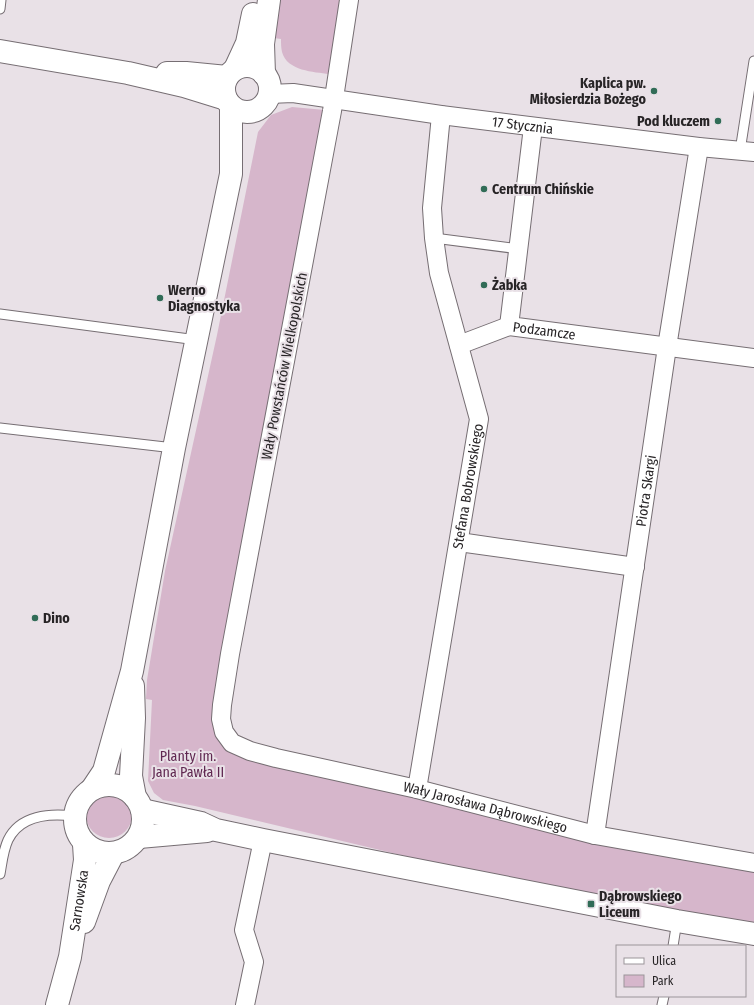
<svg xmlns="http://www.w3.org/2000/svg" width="754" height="1005" viewBox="0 0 754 1005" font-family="'Fira Sans Condensed',sans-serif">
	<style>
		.green { fill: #d6b6cb }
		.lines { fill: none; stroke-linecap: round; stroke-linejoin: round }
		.lane-casing { stroke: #766e73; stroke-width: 11 }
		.street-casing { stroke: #766e73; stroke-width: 20 }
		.secondary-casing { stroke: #766e73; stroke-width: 24 }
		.lane { stroke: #fff; stroke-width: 9 }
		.street { stroke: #fff; stroke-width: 18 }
		.secondary { stroke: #fff; stroke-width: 22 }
		.poi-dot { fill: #316c57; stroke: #e9e1e7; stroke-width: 1.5 }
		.labels { text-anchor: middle; stroke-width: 4; stroke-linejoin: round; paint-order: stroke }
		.poi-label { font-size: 14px; font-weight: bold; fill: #272426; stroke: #e9e1e7; text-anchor: start }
		.street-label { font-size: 14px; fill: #272426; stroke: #e9e1e7 }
		.park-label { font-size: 14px; fill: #602851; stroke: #e9e1e7 }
	</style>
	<rect width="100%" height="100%" fill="#e9e1e7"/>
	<g class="green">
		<path d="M280 0H342L329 74C314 72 287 71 282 52 281 48 281 43 281 39L274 38Z"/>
		<polygon points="292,107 325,110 215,701 216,736 233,754 398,792 754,870 754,924 718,919 422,860 195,806 163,800 154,793 148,781 152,700 146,699 147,680 165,571 217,335 258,132 271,115"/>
		<circle cx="109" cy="815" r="23"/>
	</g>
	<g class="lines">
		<defs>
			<g id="lane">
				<polyline points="0,9 1,0"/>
				<polyline points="740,151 754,61"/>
				<polyline points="434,238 519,249"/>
				<polyline points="0,314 197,340"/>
				<polyline points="0,428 174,448"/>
				<path d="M0 874C2 863 3 851 8 840 20 815 50 813 74 816"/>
				<polyline points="673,946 677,921"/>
				<polyline points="662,1005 664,996"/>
			</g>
			<g id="street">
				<path id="s1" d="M349 0 332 111 230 654 222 705 221 719 224 732 232 743 250 751 276 758 417 789 595 835 754 863"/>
				<path id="s2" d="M269 94 293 93 441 115 699 147 754 152"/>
				<path id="s3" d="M533 127 509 326 754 358"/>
				<polyline points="459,345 509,326"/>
				<polyline points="459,542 635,567"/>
				<path id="s4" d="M417 789 479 419 439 273 434 238 432 208 441 115"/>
				<path id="s5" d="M595 835 667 347 699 147"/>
				<polyline points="245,1005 254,962 244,930 263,840"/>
			</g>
			<g id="secondary">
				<polyline points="0,51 128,73 184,86 226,99"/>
				<circle cx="247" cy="89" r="23"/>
				<polyline points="235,69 247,43 253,14"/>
				<polyline points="167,73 186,73 227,77"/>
				<polyline points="264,74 263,44 269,0"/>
				<polyline points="133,686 134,718 131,776 135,797"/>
				<circle cx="109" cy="819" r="34"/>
				<polyline points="92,789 104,771 132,671 174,448 231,174 231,106"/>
				<polyline points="142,810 201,823 216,830 263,840 677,921 754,934"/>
				<polyline points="139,837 207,831"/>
				<polyline points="84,922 99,881 113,854"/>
				<path id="s6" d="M57 1005 70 957 85 860 84 844"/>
			</g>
		</defs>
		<use href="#lane" class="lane-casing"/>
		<use href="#street" class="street-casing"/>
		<use href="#secondary" class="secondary-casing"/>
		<use href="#lane" class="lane"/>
		<use href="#street" class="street"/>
		<use href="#secondary" class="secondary"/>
	</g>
	<g class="poi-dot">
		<circle cx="654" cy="91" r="4"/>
		<circle cx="718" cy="121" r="4"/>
		<circle cx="484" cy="189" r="4"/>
		<circle cx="484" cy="285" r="4"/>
		<circle cx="160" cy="298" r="4"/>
		<circle cx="35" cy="618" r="4"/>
		<rect x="587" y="900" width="8" height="8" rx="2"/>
	</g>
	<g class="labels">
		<g class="poi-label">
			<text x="646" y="88" text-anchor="end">Kaplica pw.<tspan x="646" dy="16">Miłosierdzia Bożego</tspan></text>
			<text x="710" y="126" text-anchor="end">Pod kluczem</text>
			<text x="492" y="194">Centrum Chińskie</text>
			<text x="492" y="290">Żabka</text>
			<text x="168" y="295">Werno<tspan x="168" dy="16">Diagnostyka</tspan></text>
			<text x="43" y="623">Dino</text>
			<text x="599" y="901">Dąbrowskiego<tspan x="599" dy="16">Liceum</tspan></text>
		</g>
		<g class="street-label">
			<text dy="5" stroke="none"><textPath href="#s2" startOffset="256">17 Stycznia</textPath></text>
			<text dy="5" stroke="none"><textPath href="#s3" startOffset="236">Podzamcze</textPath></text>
			<text transform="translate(284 366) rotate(-79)" y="5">Wały Powstańców Wielkopolskich</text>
			<text dy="5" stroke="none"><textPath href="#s4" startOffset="307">Stefana Bobrowskiego</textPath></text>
			<text dy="5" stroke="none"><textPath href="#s5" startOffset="348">Piotra Skargi</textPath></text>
			<text dy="5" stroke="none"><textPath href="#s1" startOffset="1019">Wały Jarosława Dąbrowskiego</textPath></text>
			<text dy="5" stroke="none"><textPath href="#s6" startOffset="107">Sarnowska</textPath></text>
		</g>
		<g class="park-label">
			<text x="188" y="761">Planty im.<tspan x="188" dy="16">Jana Pawła II</tspan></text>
		</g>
	</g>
	<rect x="616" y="945" width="130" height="52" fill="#e9e1e7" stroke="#9b959a"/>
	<rect x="624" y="958" width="20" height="6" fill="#ffffff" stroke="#9b959a"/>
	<text x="652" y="965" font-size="12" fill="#272426">Ulica</text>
	<rect x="624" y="975" width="20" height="12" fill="#d6b6cb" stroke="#9b959a"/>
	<text x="652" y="985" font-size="12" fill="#272426">Park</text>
</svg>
